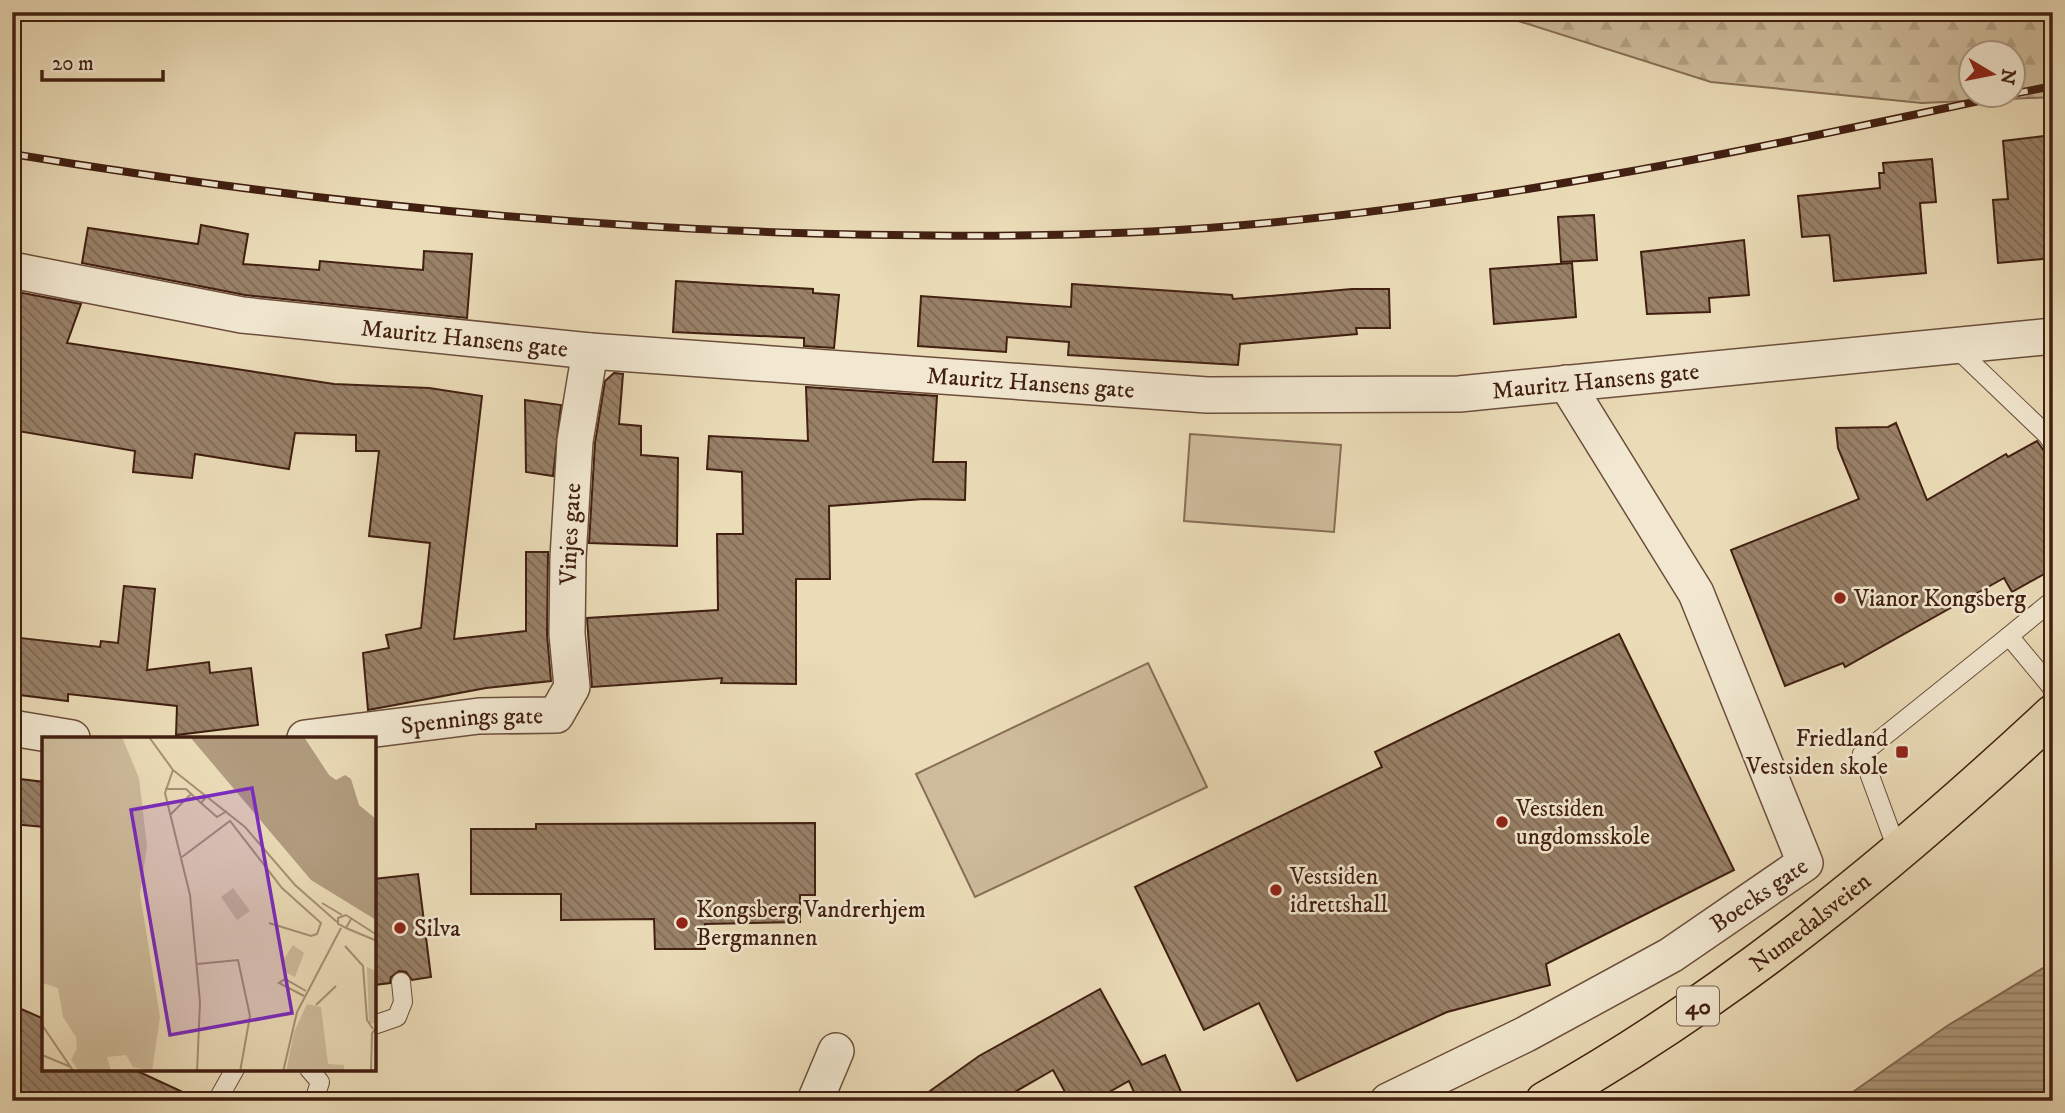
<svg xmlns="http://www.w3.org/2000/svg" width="2065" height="1113" viewBox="0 0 2065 1113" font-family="'IM FELL DW Pica',serif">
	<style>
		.forest { fill: url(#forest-firs); stroke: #886e56; stroke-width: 2; fill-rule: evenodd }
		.garden { fill: #cebc9c; stroke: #886e56; stroke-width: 2 }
		.water { fill: url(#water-rules); stroke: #846a53; stroke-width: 2 }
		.building { fill: url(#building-back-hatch); stroke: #411f11; stroke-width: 2 }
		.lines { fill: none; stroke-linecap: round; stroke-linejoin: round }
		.lane-casing { stroke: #6c4e3b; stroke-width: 20 }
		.street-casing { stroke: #6c4e3b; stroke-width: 38 }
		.primary-casing { stroke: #411f11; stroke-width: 41 }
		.lane { stroke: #f2e8d1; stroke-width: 18 }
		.street { stroke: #f2e8d1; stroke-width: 35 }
		.primary { stroke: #ebdcb8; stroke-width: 38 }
		.rail-casing { stroke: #411f11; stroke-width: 8 }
		.rail { stroke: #f2e8d1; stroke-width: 5; stroke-dasharray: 16; stroke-linecap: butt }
		.poi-dot { fill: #8f2418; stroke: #f2e8d1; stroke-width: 2.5 }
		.labels { text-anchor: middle; stroke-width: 5; stroke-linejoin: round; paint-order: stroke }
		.shield { fill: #f2e8d1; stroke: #765b4b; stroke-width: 2 }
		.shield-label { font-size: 23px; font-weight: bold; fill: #411f11 }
		.street-label { font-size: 24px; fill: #411f11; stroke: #f2e8d1 }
		.poi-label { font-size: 24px; fill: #411f11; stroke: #f2e8d1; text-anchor: start }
		.inset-road { fill: none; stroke: #a79075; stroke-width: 2 }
		.view { fill: #7b2cbf; fill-opacity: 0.15; stroke: #7b2cbf; stroke-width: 3.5 }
		.inset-edge { fill: none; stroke: #411f11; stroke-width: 3.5 }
	</style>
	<defs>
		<pattern id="forest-firs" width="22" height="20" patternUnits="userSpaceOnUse" patternTransform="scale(1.75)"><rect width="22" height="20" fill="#cebc9c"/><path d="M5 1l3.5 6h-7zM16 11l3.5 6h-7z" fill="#b2a185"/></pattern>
		<pattern id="water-rules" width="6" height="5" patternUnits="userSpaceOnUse" patternTransform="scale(1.75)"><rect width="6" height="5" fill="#b19c7f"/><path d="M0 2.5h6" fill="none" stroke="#927f67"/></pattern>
		<pattern id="building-back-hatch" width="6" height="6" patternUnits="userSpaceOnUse" patternTransform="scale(1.75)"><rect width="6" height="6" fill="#998168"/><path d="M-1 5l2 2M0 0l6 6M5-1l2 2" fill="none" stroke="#7e6954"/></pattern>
	</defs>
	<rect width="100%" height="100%" fill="#ebdcb8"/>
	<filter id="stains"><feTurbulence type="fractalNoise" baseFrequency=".00286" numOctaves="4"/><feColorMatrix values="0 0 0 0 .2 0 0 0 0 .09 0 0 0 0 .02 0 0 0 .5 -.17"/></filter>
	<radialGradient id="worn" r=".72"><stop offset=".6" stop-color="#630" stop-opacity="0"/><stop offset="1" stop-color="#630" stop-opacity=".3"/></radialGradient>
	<path class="forest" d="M1490 12H2053V97L1922 103 1711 82ZM1970 52H2012V94H1970Z"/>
	<g class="garden">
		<polygon points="1190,434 1341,445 1334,532 1184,521"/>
		<polygon points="1148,663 1207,787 975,897 916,774"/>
	</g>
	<polygon class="water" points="2053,962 2053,1101 1840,1101 1947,1026"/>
	<g class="building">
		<polygon points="2053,135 2053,258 1998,263 1993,200 2008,199 2003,141"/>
		<polygon points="1932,159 1936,202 1920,203 1926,273 1834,281 1830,238 1829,235 1802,237 1798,196 1880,188 1879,173 1884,173 1883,163"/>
		<polygon points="1594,215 1597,260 1561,262 1558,217"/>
		<polygon points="201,225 248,234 243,264 319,270 320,261 423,270 424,251 472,254 467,318 245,295 82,263 88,228 198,244"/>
		<polygon points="1744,240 1749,295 1709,298 1710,312 1647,314 1641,252"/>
		<polygon points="1572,263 1576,317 1494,324 1490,269"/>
		<polygon points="676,281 813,289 813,293 839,295 834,348 804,346 804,338 673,332"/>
		<polygon points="1072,284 1232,295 1233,299 1352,289 1389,289 1390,328 1356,328 1357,334 1240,344 1238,365 1068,355 1069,342 1007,337 1006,352 918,346 921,296 1071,307"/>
		<polygon points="12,291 81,304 67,343 334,384 429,388 482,396 454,639 526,631 526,552 548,552 547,634 551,681 486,688 368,710 363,653 389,648 386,635 421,628 430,543 369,536 379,451 356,451 356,435 295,433 289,469 195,454 192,478 133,472 135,451 12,430"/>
		<polygon points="614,373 623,374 619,424 641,426 641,455 678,458 677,546 589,543 595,443 605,381"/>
		<polygon points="806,387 937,396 933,462 966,462 965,500 924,499 829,506 830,579 796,579 796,684 721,683 722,678 592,687 587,618 718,610 717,534 743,534 742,472 707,469 709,436 808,441"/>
		<polygon points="525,400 561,405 553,476 526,472"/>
		<polygon points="1896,423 1927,500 2006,454 2008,457 2037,441 2044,451 2053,455 2053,569 2012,592 2004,578 1845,667 1843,663 1785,686 1731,550 1859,499 1838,448 1836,428 1888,427"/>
		<polygon points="124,586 155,589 147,670 209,662 210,673 251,668 258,725 176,735 177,706 68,694 68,701 12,694 12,637 100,647 101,641 118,643"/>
		<polygon points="1619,634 1734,870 1546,964 1550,985 1447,1012 1297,1081 1259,1003 1204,1030 1135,887 1382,767 1375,752"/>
		<polygon points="12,778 44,782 44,827 12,824"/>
		<polygon points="815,823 815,895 800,895 800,922 705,924 705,949 655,949 654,919 561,920 561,894 471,894 471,829 536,829 536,824"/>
		<polygon points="418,874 431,977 412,980 406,972 399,971 391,977 390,983 374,985 374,879"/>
		<polygon points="1100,989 1142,1065 1165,1055 1185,1101 1138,1101 1129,1081 1093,1101 1070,1101 1053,1070 999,1101 916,1101 979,1056"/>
		<polygon points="12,1005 44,1019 44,1069 133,1069 202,1101 12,1101"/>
	</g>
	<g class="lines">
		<defs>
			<g id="lane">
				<polyline points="1955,347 2047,435 2053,444"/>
				<polyline points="2053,600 2009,636 2053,689"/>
				<polyline points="1898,852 1862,754 2009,636"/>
				<polyline points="374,1025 397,1017 403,1002 401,982"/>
				<polyline points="309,1069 320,1082 314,1101"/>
				<polyline points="217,1101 235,1069"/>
			</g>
			<g id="street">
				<path id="s1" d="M12 270 242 315 590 351 1207 395 1459 394 2053 336"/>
				<polyline points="12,728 72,738"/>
				<path id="s2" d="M305 738 479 716 556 715 572 687 567 634 568 558 575 441 590 351"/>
				<polyline points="815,1101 836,1051"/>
				<path id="s3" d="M1388 1101 1526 1034 1671 955 1805 863 1696 593 1566 383"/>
			</g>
			<g id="primary">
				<path id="s4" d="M1545 1101C1732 996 1896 860 2053 714"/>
			</g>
		</defs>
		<use href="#lane" class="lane-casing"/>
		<use href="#street" class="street-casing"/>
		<use href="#primary" class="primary-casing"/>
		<use href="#lane" class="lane"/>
		<use href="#street" class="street"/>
		<use href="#primary" class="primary"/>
		<defs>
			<g id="rail">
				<polyline points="2012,94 2053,86"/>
				<path d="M12 154C273 197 534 225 798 233 943 237 1089 238 1233 226 1497 204 1754 149 2012 94"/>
			</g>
		</defs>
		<use href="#rail" class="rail-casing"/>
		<use href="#rail" class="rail"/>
	</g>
	<g class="poi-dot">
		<circle cx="1840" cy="598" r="7"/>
		<rect x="1895" y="745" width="14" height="14" rx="3.5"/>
		<circle cx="1502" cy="822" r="7"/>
		<circle cx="1276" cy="890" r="7"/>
		<circle cx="682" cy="923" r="7"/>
		<circle cx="400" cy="928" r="7"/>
	</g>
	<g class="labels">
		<rect class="shield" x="1677" y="986.5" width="42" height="39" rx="5"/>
		<g class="shield-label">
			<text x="1698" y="1014">40</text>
		</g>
		<g class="street-label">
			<text dy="8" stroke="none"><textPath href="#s1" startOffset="458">Mauritz Hansens gate</textPath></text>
			<text dy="8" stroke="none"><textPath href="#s1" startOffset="1592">Mauritz Hansens gate</textPath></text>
			<text dy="8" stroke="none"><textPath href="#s1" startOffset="1026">Mauritz Hansens gate</textPath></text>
			<text dy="8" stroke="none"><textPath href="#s2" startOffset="438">Vinjes gate</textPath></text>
			<text dy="8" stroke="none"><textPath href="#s2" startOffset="168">Spennings gate</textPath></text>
			<text dy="8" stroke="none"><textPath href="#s3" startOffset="425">Boecks gate</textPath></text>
			<text dy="8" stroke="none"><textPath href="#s4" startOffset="320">Numedalsveien</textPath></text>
		</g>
		<g class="poi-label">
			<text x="1854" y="606">Vianor Kongsberg</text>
			<text x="1888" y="746" text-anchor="end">Friedland<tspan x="1888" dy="28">Vestsiden skole</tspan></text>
			<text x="1516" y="816">Vestsiden<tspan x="1516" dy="28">ungdomsskole</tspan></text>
			<text x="1290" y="884">Vestsiden<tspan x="1290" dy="28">idrettshall</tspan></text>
			<text x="696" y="917">Kongsberg Vandrerhjem<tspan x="696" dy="28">Bergmannen</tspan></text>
			<text x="414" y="936">Silva</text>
		</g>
	</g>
	<g transform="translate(42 737)">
		<rect width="334" height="334" fill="#ebdcb8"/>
		<path d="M325 230 334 234V286L327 287ZM265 267 279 270 286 327 302 328V334L244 335 252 295Z" fill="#cebc9c"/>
		<path d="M0 0H80L97 41 105 109 98 157 118 280 110 334 91 330 84 318 65 320 69 334H37L29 323 35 311 34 300 21 280 16 251 0 246Z" fill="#cebc9c"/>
		<path d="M191 151 208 174 195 183 179 160ZM251 208 262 216 253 240 243 235 241 223Z" fill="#cebc9c"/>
		<path d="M148 0H262L287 38 294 43 303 38 309 42 317 68 334 82V183L269 143Z" fill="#b19c7f"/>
		<path class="inset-road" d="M107 0 131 33 203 90 253 148 295 185M131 33 123 56 148 158 158 265 155 335M123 52H144L159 66 165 59M159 66 175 80 185 74M128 78 149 57M140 120 188 84 240 151 279 186 275 197 269 199 227 186M280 166 300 178M309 182 304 191 296 187V181L304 178 335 198M304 191 335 204M303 209 321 229 325 283 331 292M155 227 196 223 208 279 198 335M262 259 237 246 243 242 264 254M274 268 294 249M0 288 32 335M0 318 29 330M241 335 255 275 299 191M329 335 330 296 335 290"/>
		<path class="view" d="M210 51 250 276 128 298 89 73Z"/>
		<rect width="334" height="334" class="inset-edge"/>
	</g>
	<rect width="2065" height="1113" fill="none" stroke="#ebdcb8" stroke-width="42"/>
	<rect x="14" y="14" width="2037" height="1085" fill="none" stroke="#411f11" stroke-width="3.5"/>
	<rect x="21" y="21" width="2023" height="1071" fill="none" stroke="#411f11" stroke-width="2"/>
	<g transform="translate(1992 74) rotate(100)"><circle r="33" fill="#f2e8d1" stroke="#ab9884" stroke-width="2"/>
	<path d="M0-5L12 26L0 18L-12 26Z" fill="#8f2418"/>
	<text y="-10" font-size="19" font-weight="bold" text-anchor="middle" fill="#411f11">N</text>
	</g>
	<path d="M42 70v10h121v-10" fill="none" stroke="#411f11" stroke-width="3.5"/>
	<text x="52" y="70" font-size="21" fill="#411f11" stroke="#f2e8d1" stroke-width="5" paint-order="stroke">20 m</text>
	<rect width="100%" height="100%" filter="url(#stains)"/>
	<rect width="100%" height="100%" fill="url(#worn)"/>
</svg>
